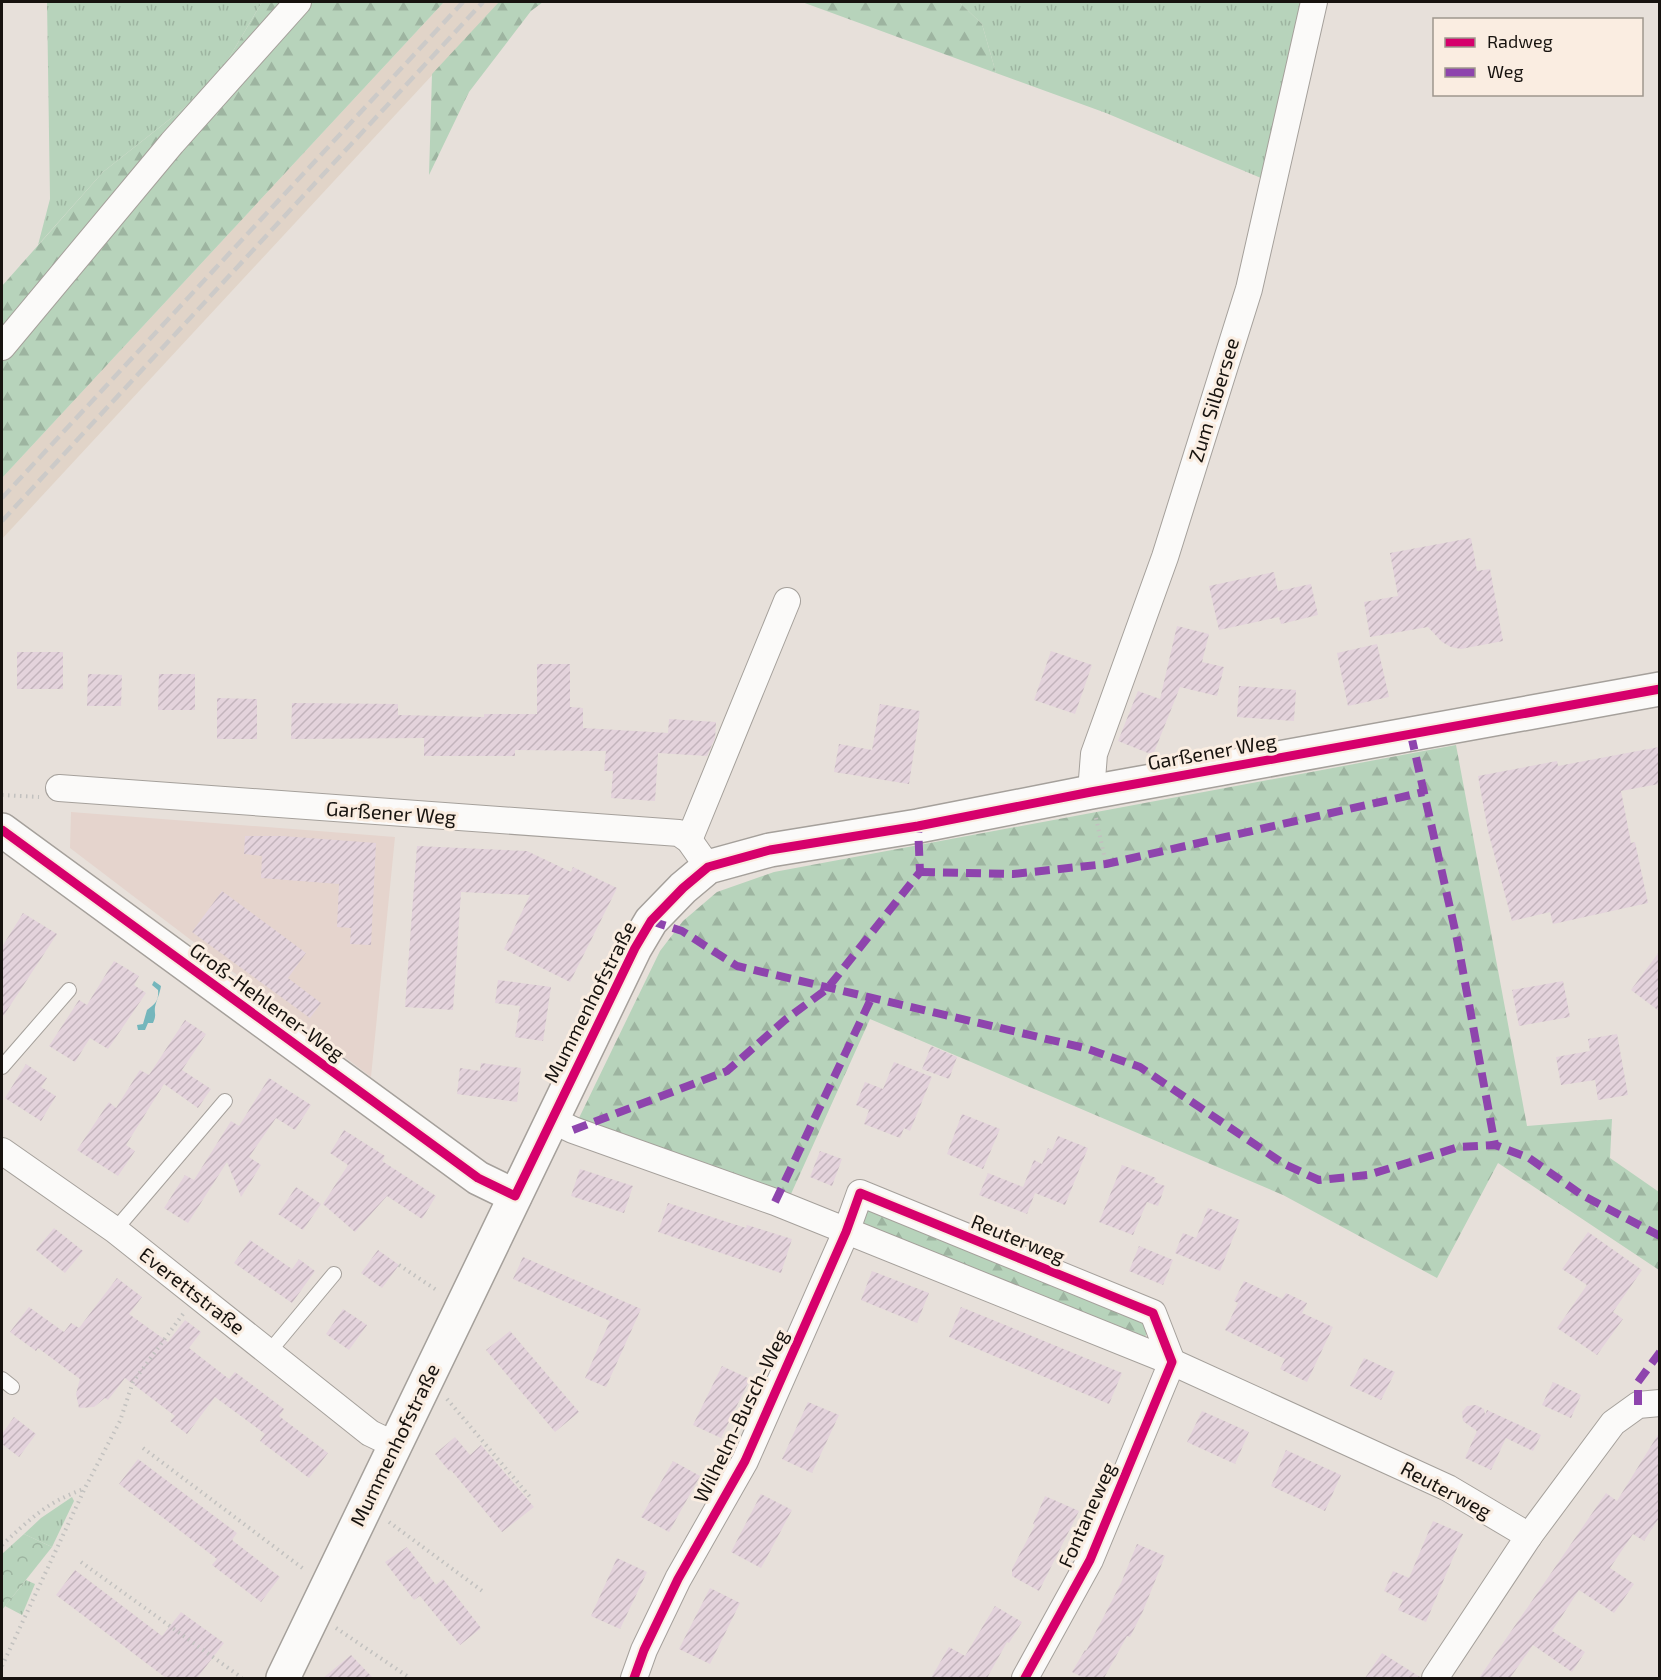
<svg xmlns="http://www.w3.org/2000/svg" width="1661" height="1680" viewBox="0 0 1661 1680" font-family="'Exo 2',sans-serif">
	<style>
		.commercial { fill: #e5d4cd }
		.built { fill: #e1d4c8 }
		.grass { fill: url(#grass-tufts) }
		.forest { fill: url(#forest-firs) }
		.park { fill: url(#park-crowns) }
		.water { fill: #74b6bc }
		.building { fill: url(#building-hatch) }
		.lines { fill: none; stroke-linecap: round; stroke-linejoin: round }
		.lane-casing { stroke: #a5a09b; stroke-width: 16 }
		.street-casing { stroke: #a5a09b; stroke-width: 28 }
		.secondary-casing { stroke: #a5a09b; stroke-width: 36 }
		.path { stroke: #c2c1bf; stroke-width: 4; stroke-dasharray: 1.5 4.5; stroke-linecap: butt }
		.lane { stroke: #fbfaf9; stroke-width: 14 }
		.street { stroke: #fbfaf9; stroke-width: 26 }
		.secondary { stroke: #fbfaf9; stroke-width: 33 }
		.rail { stroke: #cccac8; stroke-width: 4.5; stroke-dasharray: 12 6; stroke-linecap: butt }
		.quiet { stroke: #8e44ad; stroke-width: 8; stroke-dasharray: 15 8; stroke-linecap: butt }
		.cycleway-casing { stroke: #faede1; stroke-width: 13 }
		.cycleway { stroke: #d6006c; stroke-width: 9 }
		.labels { text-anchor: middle; stroke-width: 6; stroke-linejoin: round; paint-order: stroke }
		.street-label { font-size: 20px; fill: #17130f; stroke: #faede1 }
	</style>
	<defs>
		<pattern id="grass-tufts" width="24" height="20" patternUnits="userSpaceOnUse" patternTransform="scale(1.5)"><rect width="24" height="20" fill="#b7d3bb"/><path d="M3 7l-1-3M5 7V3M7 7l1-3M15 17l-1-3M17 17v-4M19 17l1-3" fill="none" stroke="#9db4a0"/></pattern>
		<pattern id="forest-firs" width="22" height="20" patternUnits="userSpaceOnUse" patternTransform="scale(1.5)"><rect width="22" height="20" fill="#b7d3bb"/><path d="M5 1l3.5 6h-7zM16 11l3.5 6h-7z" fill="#9db4a0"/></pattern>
		<pattern id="park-crowns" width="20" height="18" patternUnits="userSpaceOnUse" patternTransform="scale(1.5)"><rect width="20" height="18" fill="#b7d3bb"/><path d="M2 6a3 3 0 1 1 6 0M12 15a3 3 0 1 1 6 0" fill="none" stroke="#9db4a0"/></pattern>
		<pattern id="building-hatch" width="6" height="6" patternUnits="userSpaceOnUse" patternTransform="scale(1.5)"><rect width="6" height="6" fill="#e4d3dc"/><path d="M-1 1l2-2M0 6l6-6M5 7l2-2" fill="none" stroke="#c3b4bc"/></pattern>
	</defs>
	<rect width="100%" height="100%" fill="#e7e0da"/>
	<polygon class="commercial" points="71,812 395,837 371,1077 70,848"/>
	<polygon class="built" points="444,2 500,2 2,539 2,478"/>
	<g class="grass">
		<polygon points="47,2 262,2 213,85 103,172 38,245 50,199"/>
		<polygon points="959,2 1303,2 1261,178 1106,113 996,73 982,24"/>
		<polygon points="72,1497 74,1501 52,1547 24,1534 41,1518"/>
		<polygon points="26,1580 35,1584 22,1615 5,1606"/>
	</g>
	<g class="forest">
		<polygon points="262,2 444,2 2,478 2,286 103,172 213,85"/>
		<polygon points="499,2 543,2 531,11 469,92 429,175 432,74"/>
		<polygon points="802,2 959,2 982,24 996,73"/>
		<polygon points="1456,745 1527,1126 1612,1119 1610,1158 1659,1192 1659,1270 1498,1163 1437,1278 1283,1195 870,1019 791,1194 579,1118 660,951 683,921 717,892 774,872"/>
		<polygon points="869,1207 1151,1322 1144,1340 861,1225"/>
	</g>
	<polygon class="park" points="24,1534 52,1547 2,1610 2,1554"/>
	<path class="water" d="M154 981 161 986C160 993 156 1002 155 1007 154 1014 157 1014 153 1023H148L145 1030H138L137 1025 143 1024 147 1010C155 1004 159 1001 158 990L152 985Z"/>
	<g class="building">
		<polygon points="1471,538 1477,571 1490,569 1503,641 1461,649 1451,647 1442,642 1428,627 1370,637 1364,602 1398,596 1390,553"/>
		<polygon points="1274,572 1278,591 1311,584 1318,615 1281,624 1279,617 1219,630 1209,586"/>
		<polygon points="1177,626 1209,634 1202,662 1224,667 1217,696 1180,687 1153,755 1118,741 1138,691 1160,699"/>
		<polygon points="1377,644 1389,697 1348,706 1337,653"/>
		<polygon points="1051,651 1092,665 1075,714 1034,700"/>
		<rect x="17" y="652" width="46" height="37"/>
		<polygon points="537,664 570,664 570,707 583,708 583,728 668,733 669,719 716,722 715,738 707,756 658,753 655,801 611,798 613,771 604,771 606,751 515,750 515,756 424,756 424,738 291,739 292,703 398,704 398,715 484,717 484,714 537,714"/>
		<polygon points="88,674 122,675 121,706 87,706"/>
		<polygon points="159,674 195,674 195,710 158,710"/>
		<polygon points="1239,686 1296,690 1294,721 1237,717"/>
		<polygon points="217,698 257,699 257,739 217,739"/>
		<polygon points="880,704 920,711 909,784 834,772 839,744 872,750"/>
		<polygon points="1659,747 1659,784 1621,791 1631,843 1635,842 1648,903 1553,924 1550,912 1512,921 1488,831 1478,776 1557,761 1558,766"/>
		<polygon points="245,836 282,836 376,843 371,945 350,944 351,928 337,927 339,884 261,878 262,856 244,854"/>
		<polygon points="417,846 527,851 571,872 573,867 617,888 570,982 504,949 530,895 461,892 453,1010 405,1007"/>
		<polygon points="222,891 306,953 288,978 321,1003 310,1018 192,932"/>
		<polygon points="23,913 57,934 2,1018 2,947"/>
		<polygon points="1659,952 1659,1011 1631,990"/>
		<polygon points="114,961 139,976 134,985 146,993 108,1049 90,1038 75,1062 49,1046 79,1000 87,1005"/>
		<polygon points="498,980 551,987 543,1041 515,1037 520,1006 495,1003"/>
		<polygon points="1563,981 1570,1017 1519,1026 1512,990"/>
		<polygon points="185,1020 206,1034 182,1070 211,1089 198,1108 164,1084 126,1145 135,1151 118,1176 77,1150 109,1102 116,1108 140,1070 149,1075"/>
		<polygon points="1617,1034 1628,1095 1598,1100 1595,1080 1561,1085 1556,1057 1590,1051 1588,1039"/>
		<polygon points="931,1046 957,1057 949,1079 922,1069"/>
		<polygon points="894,1062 932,1077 910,1131 904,1128 900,1138 864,1124 869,1110 856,1105 865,1082 883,1089"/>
		<polygon points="481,1063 521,1068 517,1102 457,1094 460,1068 480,1071"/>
		<polygon points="26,1064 47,1078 41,1087 56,1096 41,1121 5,1098"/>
		<polygon points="269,1078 311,1105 295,1130 276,1118 249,1157 261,1165 241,1197 227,1162 188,1223 164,1208 185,1175 194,1180 231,1121 239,1126"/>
		<polygon points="962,1114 1000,1129 983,1169 947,1154"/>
		<polygon points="344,1130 385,1156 382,1161 436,1196 422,1219 387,1196 355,1232 323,1204 348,1165 330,1153"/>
		<polygon points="1058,1136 1088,1148 1065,1205 1035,1193 1027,1214 979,1195 988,1173 1023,1187 1034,1160 1042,1164 1048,1148 1052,1150"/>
		<polygon points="820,1151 842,1159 832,1186 810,1177"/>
		<polygon points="1122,1165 1156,1178 1154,1182 1165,1186 1158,1206 1147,1202 1133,1235 1099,1222"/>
		<polygon points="580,1169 633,1186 624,1213 571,1196"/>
		<polygon points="296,1187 321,1204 303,1230 278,1214"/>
		<polygon points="668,1203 746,1228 747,1225 792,1239 781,1273 658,1232"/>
		<polygon points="1208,1208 1240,1220 1220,1271 1175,1253 1183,1233 1196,1238"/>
		<polygon points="54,1228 83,1251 65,1273 36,1250"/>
		<polygon points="1588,1232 1642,1270 1613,1312 1623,1319 1597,1355 1557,1328 1587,1285 1562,1269"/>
		<polygon points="250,1240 292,1269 299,1259 315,1271 292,1303 234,1263"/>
		<polygon points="1139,1246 1173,1260 1163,1285 1129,1271"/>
		<polygon points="378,1250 399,1265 382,1288 361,1273"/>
		<polygon points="523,1257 641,1309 606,1387 585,1378 610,1321 513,1279"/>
		<polygon points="872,1271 929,1293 917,1323 861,1300"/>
		<polygon points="117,1278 142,1297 129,1314 168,1342 185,1320 201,1332 189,1348 229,1379 235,1372 284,1409 279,1416 328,1453 309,1478 260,1441 265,1434 215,1397 187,1434 170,1421 175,1416 125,1378 108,1400 105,1398 94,1407 79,1408 76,1394 80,1379 38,1348 36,1351 10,1332 29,1307 64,1332 71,1323 79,1328"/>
		<polygon points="1244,1281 1282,1299 1286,1293 1307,1303 1302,1313 1333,1327 1307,1382 1280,1369 1285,1359 1225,1330 1238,1303 1234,1301"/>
		<polygon points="961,1307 1122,1373 1109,1404 949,1337"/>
		<polygon points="343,1309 367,1325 349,1350 326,1334"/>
		<polygon points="510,1331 579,1412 555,1432 486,1350"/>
		<polygon points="1364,1358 1395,1372 1381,1400 1350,1386"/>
		<polygon points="722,1366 750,1379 721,1438 693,1425"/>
		<polygon points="1553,1382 1581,1395 1571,1418 1542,1405"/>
		<polygon points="808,1402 839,1415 812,1473 782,1459"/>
		<polygon points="1476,1405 1484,1409 1485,1415 1487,1410 1541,1435 1533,1451 1506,1438 1491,1470 1465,1458 1477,1431 1463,1421 1462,1412 1467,1406"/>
		<polygon points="1202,1411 1249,1432 1235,1464 1187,1442"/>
		<polygon points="14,1417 36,1434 19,1457 2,1444 2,1434"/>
		<polygon points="1659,1433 1659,1518 1644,1541 1633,1534 1610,1568 1634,1584 1614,1613 1579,1590 1552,1631 1585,1652 1572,1672 1533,1645 1510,1678 1479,1678 1606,1493 1617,1501"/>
		<polygon points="455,1437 470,1455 481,1445 534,1507 502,1532 451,1470 449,1471 435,1454"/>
		<polygon points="1286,1450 1341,1475 1325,1511 1271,1486"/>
		<polygon points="138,1459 237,1533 232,1540 280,1577 261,1602 212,1565 217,1559 119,1484"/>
		<polygon points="673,1461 700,1476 669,1532 641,1517"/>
		<polygon points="761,1494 792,1510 761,1568 731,1552"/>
		<polygon points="1045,1496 1079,1511 1039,1591 1012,1576 1012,1569 1035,1525 1033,1524"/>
		<polygon points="1433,1521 1463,1534 1426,1622 1398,1610 1403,1600 1384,1591 1393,1571 1409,1578"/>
		<polygon points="1137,1544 1165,1556 1143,1611 1130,1637 1127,1636 1104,1678 1084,1678 1072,1672 1085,1650 1086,1651 1121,1583"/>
		<polygon points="407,1547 436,1585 443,1579 481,1628 460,1645 420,1596 414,1600 385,1562"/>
		<polygon points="617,1558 647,1572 620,1629 591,1616"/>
		<polygon points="75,1570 162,1636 181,1612 224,1643 197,1678 166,1678 56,1595"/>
		<polygon points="710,1588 740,1603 710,1664 679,1649"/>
		<polygon points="995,1606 1022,1622 1009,1643 1007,1642 987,1678 931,1678 949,1647 965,1656"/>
		<polygon points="1382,1653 1420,1677 1420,1678 1365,1678"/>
		<polygon points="351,1655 373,1678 323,1678"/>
	</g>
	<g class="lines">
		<defs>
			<g id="lane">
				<polyline points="2,1067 69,990"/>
				<polyline points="115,1230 225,1101"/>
				<polyline points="269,1352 334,1274"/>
				<polyline points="2,1379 12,1387"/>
			</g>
			<g id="street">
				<polyline points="2,347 172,143 298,2"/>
				<polyline points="59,788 679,833 689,840 708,867"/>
				<polyline points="1091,792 1094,754 1165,557 1249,289 1314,2"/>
				<polyline points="689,840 787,601"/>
				<polyline points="552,1120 573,1130 775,1202 1172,1362 1448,1488 1529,1536"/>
				<polyline points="2,1151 115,1230 370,1433 395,1445"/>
				<polyline points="634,1678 644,1650 678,1579 745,1461 846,1232 860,1193 1153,1313 1172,1362 1090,1560 1025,1678"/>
				<polyline points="1435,1678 1529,1536 1613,1423 1638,1405 1660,1403"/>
			</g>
			<g id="secondary">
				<polyline points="2,830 478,1178 515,1196"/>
				<polyline points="283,1678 635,948 651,921 683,888 708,867 770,850 918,826 1091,792 1660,689"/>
			</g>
		</defs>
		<use href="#lane" class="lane-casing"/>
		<use href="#street" class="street-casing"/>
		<use href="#secondary" class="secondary-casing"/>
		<g class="path">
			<polyline points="2,795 39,797"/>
			<polyline points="1096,818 1106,864"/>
			<polyline points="399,1265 438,1291"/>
			<polyline points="447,1399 530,1497"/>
			<polyline points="143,1448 305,1570"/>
			<polyline points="389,1522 485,1593"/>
			<path d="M2 1545C30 1519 47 1502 84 1489"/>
			<polyline points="81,1562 242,1678"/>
			<polyline points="336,1628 410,1678"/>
			<polyline points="2,1666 85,1488 120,1421 133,1382 183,1314"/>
		</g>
		<use href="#lane" class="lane"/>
		<use href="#street" class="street"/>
		<use href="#secondary" class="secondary"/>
		<g class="rail">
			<polyline points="2,498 463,2"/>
			<polyline points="2,521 483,2"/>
		</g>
		<g class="quiet">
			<polyline points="1411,735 1457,939 1495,1145"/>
			<polyline points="920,872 1013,874 1106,864 1424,792"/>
			<polyline points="651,921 682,931 737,966 1085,1048 1140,1067 1284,1164 1319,1180 1368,1175 1459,1147 1495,1145 1529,1158 1582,1195 1660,1236"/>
			<polyline points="573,1130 727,1071 785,1020 827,989 920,872 918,826"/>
			<polyline points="775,1202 871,999"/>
			<polyline points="1638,1405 1638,1382 1660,1352"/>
		</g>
		<defs>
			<g id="cycleway">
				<polyline points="2,830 478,1178 515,1196 635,948 651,921 683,888 708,867 770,850 918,826 1091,792 1660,689"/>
				<polyline points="634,1678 644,1650 678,1579 745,1461 846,1232 860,1193 1153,1313 1172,1362 1090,1560 1025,1678"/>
			</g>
		</defs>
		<use href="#cycleway" class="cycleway-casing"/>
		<use href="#cycleway" class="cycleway"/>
	</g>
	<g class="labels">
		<g class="street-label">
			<text transform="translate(1214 400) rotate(-73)" y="7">Zum Silbersee</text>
			<text transform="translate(1212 752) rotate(-10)" y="7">Garßener Weg</text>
			<text transform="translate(391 813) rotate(4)" y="7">Garßener Weg</text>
			<text transform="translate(267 1002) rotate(36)" y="7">Groß-Hehlener-Weg</text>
			<text transform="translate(590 1002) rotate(-63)" y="7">Mummenhofstraße</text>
			<text transform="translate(1018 1239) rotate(22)" y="7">Reuterweg</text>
			<text transform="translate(192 1291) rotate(38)" y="7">Everettstraße</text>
			<text transform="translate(741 1416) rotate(-64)" y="7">Wilhelm-Busch-Weg</text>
			<text transform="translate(395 1445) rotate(-64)" y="7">Mummenhofstraße</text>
			<text transform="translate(1446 1490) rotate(28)" y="7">Reuterweg</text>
			<text transform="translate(1087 1515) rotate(-66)" y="7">Fontaneweg</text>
		</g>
	</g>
	<rect width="1661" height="1680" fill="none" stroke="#17130f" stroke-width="6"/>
	<rect x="1433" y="18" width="210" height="78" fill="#faede1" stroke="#9f968d" stroke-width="1.5"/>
	<rect x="1445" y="38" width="30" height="9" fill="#d6006c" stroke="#9f968d" stroke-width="1.5"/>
	<text x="1487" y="48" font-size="18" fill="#17130f">Radweg</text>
	<rect x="1445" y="68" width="30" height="9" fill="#8e44ad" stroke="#9f968d" stroke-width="1.5"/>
	<text x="1487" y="78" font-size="18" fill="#17130f">Weg</text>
</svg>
